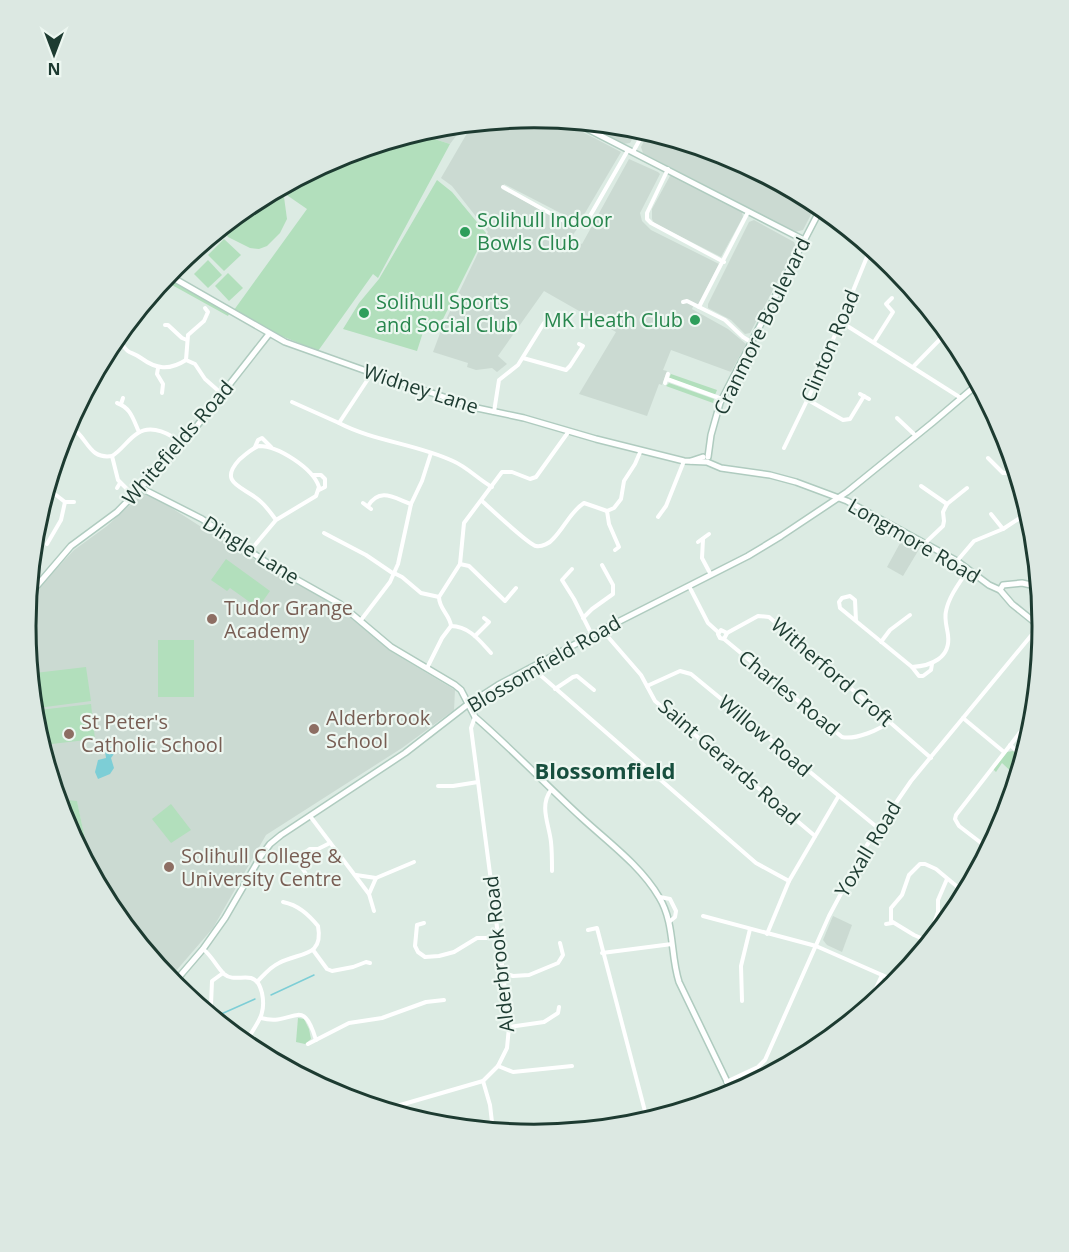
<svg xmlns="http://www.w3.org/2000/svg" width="1069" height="1252" viewBox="0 0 1069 1252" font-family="'Open Sans',sans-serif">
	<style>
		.built { fill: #cbdad2 }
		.green { fill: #b2dfbc }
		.water { fill: #7dced6 }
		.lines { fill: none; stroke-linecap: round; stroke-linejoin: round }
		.stream { stroke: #7dced6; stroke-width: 1.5 }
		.secondary-casing { stroke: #afcbbf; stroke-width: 8 }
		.street { stroke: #fff; stroke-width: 4 }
		.secondary { stroke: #fff; stroke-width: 5 }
		.leisure-dot { fill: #2e9e5b; stroke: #edf7f1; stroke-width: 2 }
		.education-dot { fill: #8d6e63; stroke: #edf7f1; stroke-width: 2 }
		.labels { text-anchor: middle; stroke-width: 4.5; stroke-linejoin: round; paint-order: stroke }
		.leisure-label { font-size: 20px; fill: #27864d; stroke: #edf7f1; text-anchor: start }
		.street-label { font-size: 20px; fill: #1d3b31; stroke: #edf7f1 }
		.education-label { font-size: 20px; fill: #785e54; stroke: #edf7f1; text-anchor: start }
		.quarter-label { font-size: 22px; font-weight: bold; fill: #174f3e; stroke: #edf7f1 }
		.rim { fill: none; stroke: #1d3b31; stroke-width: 3 }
	</style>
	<rect width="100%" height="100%" fill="#dcebe3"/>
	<g class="built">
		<polygon points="535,117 560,120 621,152 585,213 576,221 504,184 502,189 577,229 570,239 582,244 629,159 658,172 660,174 640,213 642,221 651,230 719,264 698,306 694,304 692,309 728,329 746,344 731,372 671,350 663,370 667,371 662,385 659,384 647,416 579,394 616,332 544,291 498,356 507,364 497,372 492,368 476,370 467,367 468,363 433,352 442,328 488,232 452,186 441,178 473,123"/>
		<polygon points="579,121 634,127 638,128 630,143 623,144"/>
		<polygon points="465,124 450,144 416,133 436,127"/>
		<polygon points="649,131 730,156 817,203 803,230 795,232 643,153 641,147"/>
		<polygon points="672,175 742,212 743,217 721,257 654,223 652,219 652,209 670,176"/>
		<polygon points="754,220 794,242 796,247 750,333 745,334 731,320 708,308 708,304 749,222"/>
		<polygon points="145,491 239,551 332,602 390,651 455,690 454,710 402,748 266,835 213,928 169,979 111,908 81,852 85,839 77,802 57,799 35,725 26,626 28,599 74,550 107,526"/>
		<polygon points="904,536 921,546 903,576 887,567"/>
		<polygon points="833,916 852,925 842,952 827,945 823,940"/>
	</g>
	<g class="green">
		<polygon points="416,133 450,144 378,278 373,274 318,351 272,332 234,310 307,209 278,189 340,156"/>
		<polygon points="437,180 452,192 486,233 443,319 425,326 417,351 343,329 359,303 379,279"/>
		<polygon points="274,191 284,197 287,219 280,233 267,246 259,249 250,248 228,237 221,228 252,203"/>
		<polygon points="224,239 241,255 224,271 208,255"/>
		<polygon points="208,260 222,275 208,288 194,274"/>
		<polygon points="228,273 243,288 229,301 215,286"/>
		<polygon points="166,277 229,314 228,316 163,280"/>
		<polygon points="671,374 717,390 715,395 669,378"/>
		<polygon points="669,383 714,399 713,403 666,386"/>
		<polygon points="226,559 270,591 258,608 230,588 227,591 211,580"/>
		<rect x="158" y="640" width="36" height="57"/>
		<polygon points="86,667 91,701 38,708 35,673"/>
		<polygon points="91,704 95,739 43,745 39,710"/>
		<polygon points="1013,751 1023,759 1018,778 1002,763 996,772 993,769 1006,752"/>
		<polygon points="58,799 77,801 85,839 81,852 64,820"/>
		<polygon points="171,804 191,830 171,843 152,819"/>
		<polygon points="298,1018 304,1019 309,1029 311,1039 305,1044 296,1042"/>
	</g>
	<polygon class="water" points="113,745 114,754 111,758 114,768 110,774 98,779 95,772 98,760 106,758 105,751"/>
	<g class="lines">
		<g class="stream">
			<polyline points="271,995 314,975"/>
			<polyline points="212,1017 219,1015 255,999"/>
		</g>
		<defs>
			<g id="secondary">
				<polyline points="572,121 804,240"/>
				<polyline points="168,275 285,342 372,373 477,408 524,418 596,439 684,461 707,462 721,468 770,475 796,482 847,501 957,561 989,585 1000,590"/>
				<polyline points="708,457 711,435 720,403 822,206"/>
				<polyline points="691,461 703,457"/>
				<path d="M141 488 202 519 269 564 340 604 391 647 455 685 461 690 475 717C512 749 546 785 582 818 608 842 641 866 659 897 675 923 670 954 679 982L733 1094"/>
				<polyline points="1040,587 1022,583 1003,585 1000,590 1012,604 1043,629"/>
				<polyline points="29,595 71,546 117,512 163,465 189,436 269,334"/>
				<polyline points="173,984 203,949 225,918 261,856 270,844 281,835 405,753 467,705 498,685 602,630 748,556 781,536 847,492 932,423 979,383"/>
			</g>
		</defs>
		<use href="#secondary" class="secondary-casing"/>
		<g class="street">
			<polyline points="633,152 645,130"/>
			<polyline points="668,169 647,213 647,219 651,223 724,262"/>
			<polyline points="503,187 564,221 575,223 590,216 628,150"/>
			<polyline points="683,302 687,301 725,320 743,337 751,342"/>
			<polyline points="699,307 748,212"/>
			<polyline points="841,322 961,398"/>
			<polyline points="165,325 168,325 182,338 187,340"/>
			<polyline points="874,342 893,312 886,304 892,298"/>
			<path d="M122 344C129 355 131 351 141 358 156 369 169 371 186 360L195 364 205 379 222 394"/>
			<polyline points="523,358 566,370 570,366 583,346 579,344"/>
			<polyline points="186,360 188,335 204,321 208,312 205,308"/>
			<polyline points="913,367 948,331"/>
			<polyline points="158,368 157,374 163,384 162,393"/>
			<polyline points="667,379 722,399"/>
			<polyline points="665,383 668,374"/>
			<polyline points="860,394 869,399"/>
			<polyline points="84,397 89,389"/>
			<polyline points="808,400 843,420 850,419 864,396"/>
			<polyline points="292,402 339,423 372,373"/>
			<path d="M117 403C131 408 133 419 139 432"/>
			<polyline points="121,404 123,398"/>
			<polyline points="494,412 499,380 518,365 544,323 549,326"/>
			<polyline points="897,418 916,436"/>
			<path d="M339 423C373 441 417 444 453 461 467 467 478 479 492 487"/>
			<path d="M67 426C88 433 86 460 112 456 122 450 128 439 138 433 152 424 171 434 182 444"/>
			<polyline points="255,447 258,440 262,438 271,447"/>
			<polyline points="784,448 814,386 871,247"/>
			<polyline points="112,456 118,480 127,489"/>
			<polyline points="988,458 1003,473 1017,472"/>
			<polyline points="313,475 321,475 325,479 325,487 319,490"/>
			<polyline points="921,486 947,504"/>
			<polyline points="117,488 120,483"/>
			<path d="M482 501C491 509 529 545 536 546 542 547 550 543 553 539 565 527 570 512 584 503L607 511 614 508 621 499 624 481 635 464 641 450"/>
			<polyline points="65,502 74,502"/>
			<polyline points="363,503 371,509"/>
			<path d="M368 506C380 487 394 498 411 504"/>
			<polyline points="607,511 609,524 619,547 615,550"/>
			<polyline points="991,514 1003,529"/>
			<polyline points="658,517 666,506 684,461"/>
			<polyline points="324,533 366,555 394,574"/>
			<polyline points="703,539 702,558 711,575"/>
			<polyline points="34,542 35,543"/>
			<polyline points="698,542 709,534"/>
			<polyline points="925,543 943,526 944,521 943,512 947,504 967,488"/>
			<polyline points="47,544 61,520 65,502 47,488"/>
			<path d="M250 551 276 520C271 513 266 506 260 501 245 487 217 484 239 460 245 455 251 449 259 446 278 446 313 468 319 487L316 496 276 520"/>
			<polyline points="957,561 974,541 1003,529 1029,512"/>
			<polyline points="460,564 469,566 505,601 516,588"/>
			<polyline points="572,569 562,580 574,599 592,635"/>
			<polyline points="394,573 402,577 421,593 439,597"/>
			<polyline points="689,586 708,623 718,632"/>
			<polyline points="583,618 592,609 613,594 613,585 602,565"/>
			<polyline points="361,620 390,582 398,564 411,504 422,481 431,453"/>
			<path d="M856 621 855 600 850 596 842 598 839 602 840 608 912 667C931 666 951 658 948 635 947 627 944 619 946 611 949 596 960 582 968 570"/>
			<path d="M451 626C469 626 480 641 491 653"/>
			<polyline points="602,630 641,675 655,701 815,836"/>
			<polyline points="727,633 758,616 769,617 931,758"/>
			<polyline points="475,636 489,622 484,618"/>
			<path d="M724 639 727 633 721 630 718 634 720 638 724 639 842 737C855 740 880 730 890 721"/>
			<polyline points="881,642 890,630 910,615"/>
			<polyline points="531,667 756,863 789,881"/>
			<polyline points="912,667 919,676 923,676 931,670 932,664"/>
			<path d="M427 668 442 638 451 626C450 615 439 609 439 597L460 564 464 523 502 472H512L530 479 536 477 569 431"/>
			<polyline points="647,686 680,671 691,674 878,828"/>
			<polyline points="555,689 573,677 577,676 594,690"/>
			<polyline points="963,718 1004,752"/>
			<polyline points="1010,745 1024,757"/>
			<polyline points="438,786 453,786 478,782"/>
			<path d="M551 790C539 806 549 824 551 842 552 851 552 862 552 871"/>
			<polyline points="310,816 369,894 374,911"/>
			<polyline points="983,844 1006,817"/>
			<polyline points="989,849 959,826 955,819 956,815 1035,713"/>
			<polyline points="356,875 376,878 414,862"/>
			<polyline points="308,877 296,859 310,849 318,849 330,843"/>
			<polyline points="369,894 376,878"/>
			<polyline points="660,897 670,899 676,911 675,917 669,922"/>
			<polyline points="703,916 816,946 898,982"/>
			<polyline points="424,923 417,925 415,946 418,952 425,957 439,956 454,952 477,938 498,938"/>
			<polyline points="886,924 892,923"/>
			<polyline points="588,930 597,928 647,1119"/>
			<polyline points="767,934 789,881 838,797"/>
			<polyline points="928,941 938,912 938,900 947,879"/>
			<polyline points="930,942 914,935 891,921 891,908 902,895 909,875 920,864 925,864 936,869 966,894"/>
			<path d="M203 949C212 956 216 966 224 974 232 981 242 976 251 978 258 980 260 986 262 993 267 1017 255 1024 245 1044"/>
			<polyline points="313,950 327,969 332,971 353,967 366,962 370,963"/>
			<polyline points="602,953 672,944"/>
			<polyline points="504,973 513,976 529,975 558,963 563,955 560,943"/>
			<path d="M257 982C264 975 270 967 279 963 299 952 324 958 318 926 308 914 298 905 283 902"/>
			<polyline points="742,1001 741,966 750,929"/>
			<polyline points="211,1005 212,981 223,973"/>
			<polyline points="867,1008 882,975"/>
			<path d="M261 1018C295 1027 302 994 316 1040"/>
			<polyline points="509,1027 544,1022 558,1013 559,1007"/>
			<polyline points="236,1036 249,1037"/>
			<polyline points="308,1044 349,1023 382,1018 426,1002 444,1000"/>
			<polyline points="498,1066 513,1072 572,1066"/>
			<polyline points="483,1081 490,1105 493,1131"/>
			<polyline points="726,1082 758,1067 765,1060 829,916 867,845 911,781 1039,626"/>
			<polyline points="383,1110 483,1081 498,1066 507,1048 509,1027 503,973 471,728 475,717"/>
			<polyline points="624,1126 680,1109 729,1087"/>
		</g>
		<use href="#secondary" class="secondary"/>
	</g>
	<g class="leisure-dot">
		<circle cx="465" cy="232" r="6"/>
		<circle cx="364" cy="313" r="6"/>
		<circle cx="695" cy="320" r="6"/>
	</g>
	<g class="education-dot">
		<circle cx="212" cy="619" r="6"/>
		<circle cx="314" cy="729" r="6"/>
		<circle cx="69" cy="734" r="6"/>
		<circle cx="169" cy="867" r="6"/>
	</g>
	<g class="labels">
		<g class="leisure-label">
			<text x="477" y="227">Solihull Indoor<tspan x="477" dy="23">Bowls Club</tspan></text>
			<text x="376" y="309">Solihull Sports<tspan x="376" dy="23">and Social Club</tspan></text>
			<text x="683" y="327" text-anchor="end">MK Heath Club</text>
		</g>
		<g class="street-label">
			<text transform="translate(762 326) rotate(-64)" y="7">Cranmore Boulevard</text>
			<text transform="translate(830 346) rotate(-67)" y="7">Clinton Road</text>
			<text transform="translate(421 389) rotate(18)" y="7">Widney Lane</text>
			<text transform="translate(178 443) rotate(-49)" y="7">Whitefields Road</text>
			<text transform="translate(914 541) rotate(30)" y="7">Longmore Road</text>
			<text transform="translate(251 550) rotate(32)" y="7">Dingle Lane</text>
			<text transform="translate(544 664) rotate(-30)" y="7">Blossomfield Road</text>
			<text transform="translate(832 672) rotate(41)" y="7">Witherford Croft</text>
			<text transform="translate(789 693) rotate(39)" y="7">Charles Road</text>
			<text transform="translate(765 736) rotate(40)" y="7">Willow Road</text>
			<text transform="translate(729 762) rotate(41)" y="7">Saint Gerards Road</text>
			<text transform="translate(868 849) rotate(-59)" y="7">Yoxall Road</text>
			<text transform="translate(499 954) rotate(-96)" y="7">Alderbrook Road</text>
		</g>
		<g class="education-label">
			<text x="224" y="615">Tudor Grange<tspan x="224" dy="23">Academy</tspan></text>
			<text x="326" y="725">Alderbrook<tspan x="326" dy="23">School</tspan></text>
			<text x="81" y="729">St Peter's<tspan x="81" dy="23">Catholic School</tspan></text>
			<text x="181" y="863">Solihull College &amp;<tspan x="181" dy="23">University Centre</tspan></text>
		</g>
		<g class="quarter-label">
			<text x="605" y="779">Blossomfield</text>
		</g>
	</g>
	<path d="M0 0H1069V1252H0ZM36 626a498 498 0 1 1 996 0a498 498 0 1 1-996 0Z" fill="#dce8e2" fill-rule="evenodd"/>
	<path class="rim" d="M36 626a498 498 0 1 1 996 0a498 498 0 1 1-996 0Z"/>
	<g transform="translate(54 54) rotate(180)" stroke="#edf7f1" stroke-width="4.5" paint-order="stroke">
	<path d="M0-4.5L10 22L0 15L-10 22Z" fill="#1d3b31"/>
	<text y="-9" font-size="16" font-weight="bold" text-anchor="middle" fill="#1d3b31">N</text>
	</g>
</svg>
